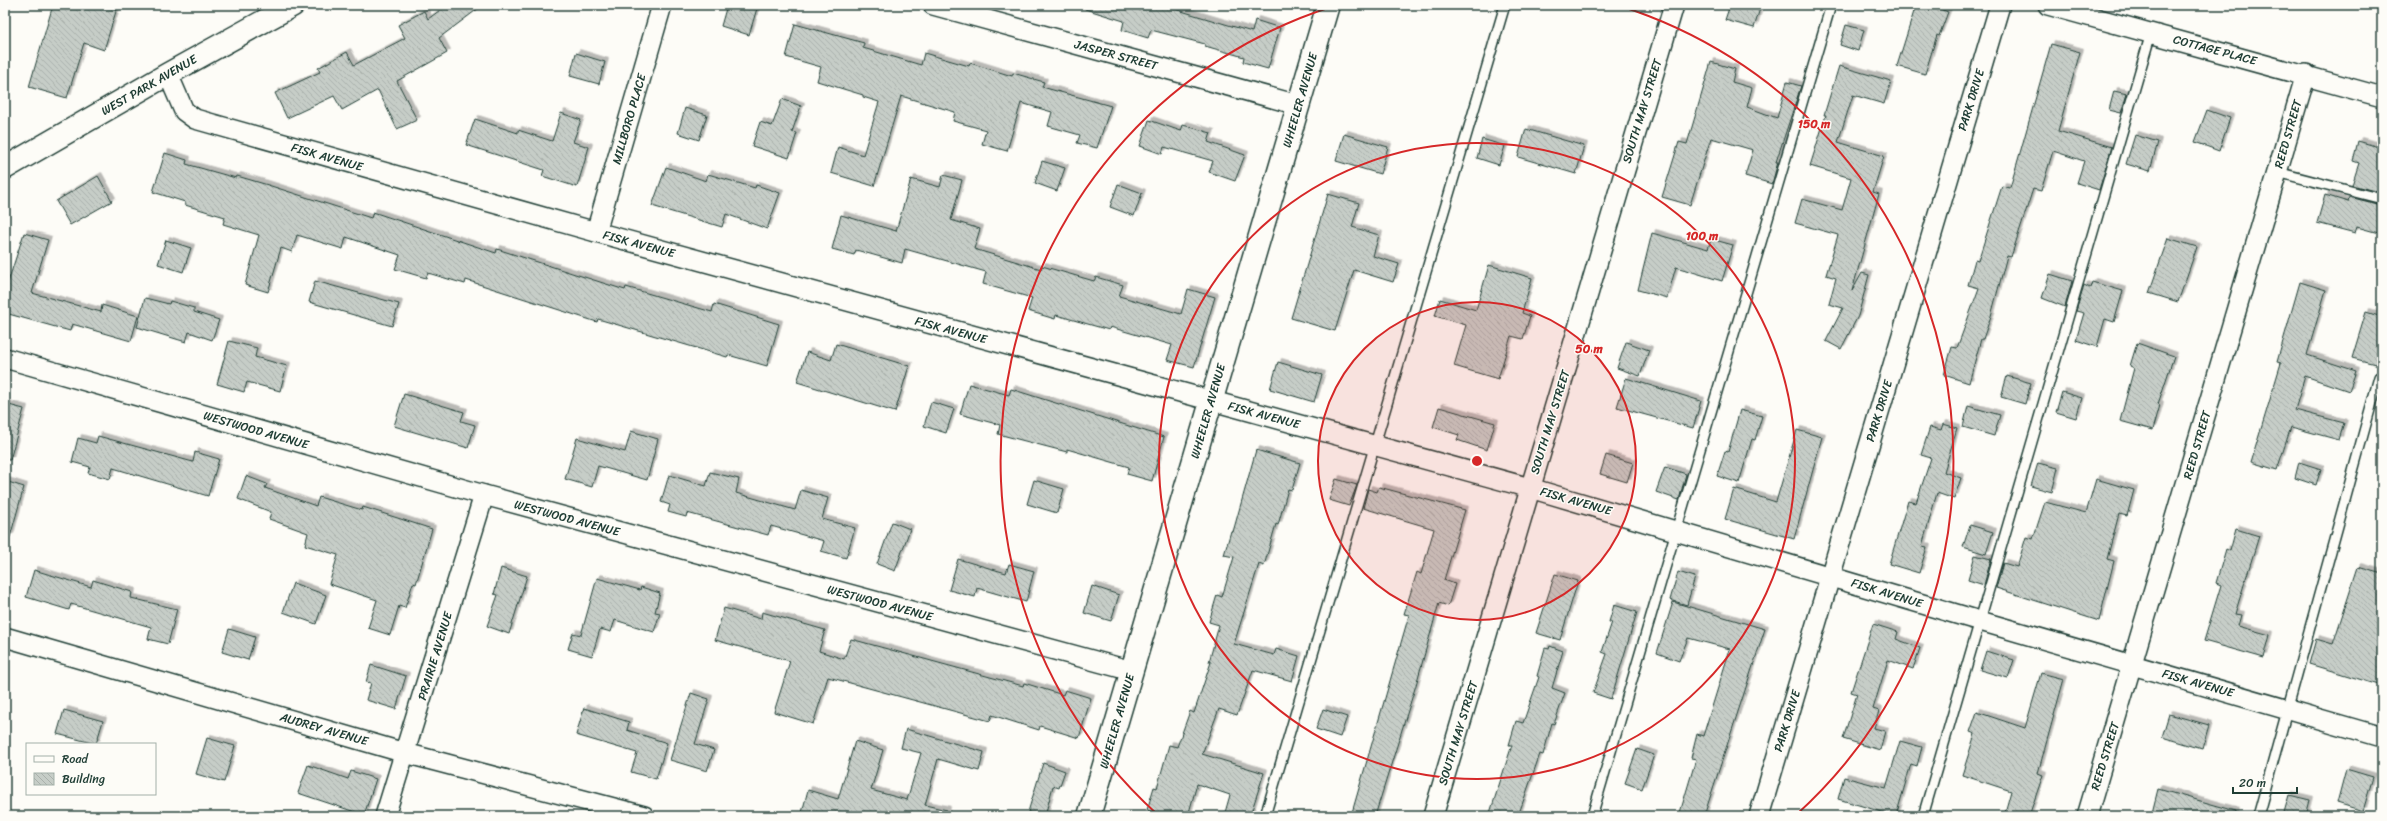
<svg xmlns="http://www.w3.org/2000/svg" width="2387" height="821" viewBox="0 0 2387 821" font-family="Sriracha,sans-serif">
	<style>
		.building { fill: url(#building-back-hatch); stroke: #1f3d34; filter: url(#shadow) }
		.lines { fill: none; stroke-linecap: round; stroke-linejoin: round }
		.lane-casing { stroke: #1f3d34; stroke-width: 12 }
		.street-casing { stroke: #1f3d34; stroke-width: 22 }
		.secondary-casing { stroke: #1f3d34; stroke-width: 25 }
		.lane { stroke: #fdfcf7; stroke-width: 9 }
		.street { stroke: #fdfcf7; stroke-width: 19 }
		.secondary { stroke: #fdfcf7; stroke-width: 22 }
		.ring { fill: none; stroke: #d62828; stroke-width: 2 }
		.labels { text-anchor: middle; stroke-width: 3; stroke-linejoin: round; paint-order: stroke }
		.street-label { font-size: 12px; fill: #1f3d34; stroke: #fdfcf7 }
		.centre { fill: #d62828; stroke: #fdfcf7; stroke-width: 2 }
		.ring-label { font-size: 12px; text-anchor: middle; font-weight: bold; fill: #d62828; stroke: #fdfcf7; stroke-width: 3; stroke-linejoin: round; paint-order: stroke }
	</style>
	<defs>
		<pattern id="building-back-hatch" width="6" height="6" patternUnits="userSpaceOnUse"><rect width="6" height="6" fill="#c6cdc7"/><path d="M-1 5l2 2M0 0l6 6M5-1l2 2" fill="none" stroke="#aab1ac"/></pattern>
		<filter id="shadow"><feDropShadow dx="3.5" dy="-3.5" stdDeviation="0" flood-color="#0004"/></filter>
	</defs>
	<rect width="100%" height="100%" fill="#fdfcf7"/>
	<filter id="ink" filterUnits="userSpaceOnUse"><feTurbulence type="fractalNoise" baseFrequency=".025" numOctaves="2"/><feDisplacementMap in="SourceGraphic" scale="8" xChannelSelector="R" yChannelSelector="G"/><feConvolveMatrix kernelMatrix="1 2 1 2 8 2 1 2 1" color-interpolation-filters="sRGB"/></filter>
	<g filter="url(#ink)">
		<g class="building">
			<polygon points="53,5 118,5 104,50 84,43 67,98 29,87"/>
			<polygon points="447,5 483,5 439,38 447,53 397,81 417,120 397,129 378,90 342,110 334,96 287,118 275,93 320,72 318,68 347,52 354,65 405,38 398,25 424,11 428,19"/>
			<polygon points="727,5 758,5 749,35 721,26"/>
			<polygon points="1086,5 1161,5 1252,32 1255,20 1280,28 1268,69 1243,62 1244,57 1205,46 1205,44 1151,30 1148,38 1122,30 1124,21 1085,9"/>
			<polygon points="1730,5 1761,5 1754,28 1725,20"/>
			<polygon points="1916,5 1929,5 1948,12 1939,36 1937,35 1925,74 1897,66"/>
			<polygon points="795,24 864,43 863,48 921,65 924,53 969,66 970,63 1012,76 1013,73 1044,82 1042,87 1111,106 1097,148 1077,143 1080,135 1048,126 1052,112 1021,103 1007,151 982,144 986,130 953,121 955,112 901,96 874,186 831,173 838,147 863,155 879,102 863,97 863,95 817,81 821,67 786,57"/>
			<polygon points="1846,25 1864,30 1858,51 1840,45"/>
			<polygon points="2051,44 2080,52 2058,131 2112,147 2099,190 2077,183 2084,161 2053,151 2041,191 2033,189 2011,257 2007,256 1991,316 1983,339 1981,339 1969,383 1944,375 1952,347 1957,348 1979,288 1968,285 1975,260 1978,261 2002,186 2010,188"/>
			<polygon points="576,53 605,62 599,84 570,76"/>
			<polygon points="1711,62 1735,69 1732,82 1752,88 1747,107 1777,118 1787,82 1801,86 1776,162 1778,162 1772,184 1745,176 1753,150 1711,138 1690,205 1662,197 1679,142 1687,144"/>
			<polygon points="1839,66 1891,81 1884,104 1853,95 1838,142 1884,156 1873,192 1879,194 1852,291 1862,273 1869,275 1858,316 1841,349 1826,341 1843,308 1829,304 1836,278 1826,275 1838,235 1795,223 1802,199 1842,210 1851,178 1810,166 1826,115 1824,115"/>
			<polygon points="2114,91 2127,94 2121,113 2109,110"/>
			<polygon points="782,99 801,106 792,132 797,133 789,158 752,146 760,122 772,126"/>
			<polygon points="685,108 707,115 699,140 678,133"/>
			<polygon points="2207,110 2230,118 2219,151 2195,142"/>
			<polygon points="561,113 581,120 573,142 589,147 577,187 542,176 544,170 466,145 475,119 518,133 518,130 552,141"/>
			<polygon points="1149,120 1181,131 1183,125 1211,133 1208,142 1245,155 1235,181 1209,172 1213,161 1164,147 1162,154 1140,146"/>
			<polygon points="1526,129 1584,146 1576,174 1518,157"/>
			<polygon points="1344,134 1388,147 1380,174 1336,161"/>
			<polygon points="2135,135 2158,142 2150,171 2126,164"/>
			<polygon points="1482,139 1505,146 1499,165 1477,158"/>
			<polygon points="2358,141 2382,148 2382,193 2352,185 2359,163 2353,161"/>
			<polygon points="165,153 187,160 186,164 236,178 237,176 268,185 371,218 373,212 496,253 497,249 625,290 626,287 712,312 714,304 779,324 767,366 728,355 727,357 598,319 597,322 466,280 465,284 428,273 426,278 395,269 400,255 346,237 343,249 297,235 292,252 281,248 268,292 245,285 259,235 223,224 225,217 185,205 185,202 153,192"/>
			<polygon points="1042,161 1065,168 1057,191 1035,183"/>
			<polygon points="666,167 706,181 708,174 755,188 756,185 780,193 767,229 726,214 722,227 652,206"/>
			<polygon points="943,175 962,180 951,220 980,229 974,249 1041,269 1042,266 1094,281 1096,277 1123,285 1119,296 1181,314 1188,289 1215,297 1194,367 1167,360 1172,345 1110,327 1109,330 1056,315 1055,319 1028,311 1032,298 983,284 986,272 905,249 902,263 856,250 854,255 832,249 841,215 896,231 911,179 940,187"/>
			<polygon points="98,176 112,201 70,225 56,201"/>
			<polygon points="1118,184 1142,193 1134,216 1110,207"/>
			<polygon points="1328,194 1359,203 1352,227 1379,235 1373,256 1399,264 1393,282 1354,270 1335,331 1291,318"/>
			<polygon points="2325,195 2348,202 2349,197 2382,205 2382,234 2357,227 2355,233 2317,223"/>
			<polygon points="24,233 48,240 32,293 101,312 102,305 138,316 131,341 72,324 70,331 5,313 5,281 8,282"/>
			<polygon points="1652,233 1708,249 1711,239 1733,245 1722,281 1676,267 1667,298 1638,290"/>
			<polygon points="2168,238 2197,247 2178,302 2149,293"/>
			<polygon points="166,240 191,248 183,272 158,264"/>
			<polygon points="1489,265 1532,278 1522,313 1530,316 1523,339 1511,336 1498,379 1454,366 1466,325 1435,316 1440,299 1476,310"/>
			<polygon points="2050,274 2072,281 2065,307 2042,298"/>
			<polygon points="315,281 399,304 392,326 309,302"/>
			<polygon points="2092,282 2123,291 2114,322 2105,319 2097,347 2076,340 2084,313 2076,311 2084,285 2090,288"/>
			<polygon points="2300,282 2326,290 2307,355 2356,371 2349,391 2305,376 2295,410 2344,423 2339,440 2291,427 2277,470 2251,462 2281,363 2277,362"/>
			<polygon points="145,298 169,304 170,301 194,308 194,312 219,320 212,340 189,332 186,342 137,327"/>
			<polygon points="2366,312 2382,317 2382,354 2379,365 2352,358"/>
			<polygon points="229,341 257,348 255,357 287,366 280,391 247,382 244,392 217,384"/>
			<polygon points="1626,342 1649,350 1640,376 1617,368"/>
			<polygon points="2137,343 2174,356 2158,404 2160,405 2153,430 2120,421 2134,368 2130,366"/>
			<polygon points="836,344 909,366 895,412 797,382 807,352 831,360"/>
			<polygon points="1278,362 1322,375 1314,402 1270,389"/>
			<polygon points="2007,376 2031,383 2025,404 2001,397"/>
			<polygon points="1626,378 1701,401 1693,428 1617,407"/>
			<polygon points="969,384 1009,395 1011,389 1164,437 1152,481 1127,474 1129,467 1067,449 1067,452 998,434 1000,425 960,414"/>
			<polygon points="2062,392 2082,398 2076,418 2056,412"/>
			<polygon points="404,394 464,412 461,421 475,425 468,448 394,426"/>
			<polygon points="931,402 954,409 946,433 924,426"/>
			<polygon points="5,404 24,409 10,460 5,460"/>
			<polygon points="1968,406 2000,415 1994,436 1963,427"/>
			<polygon points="1439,407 1495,423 1487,450 1457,440 1459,435 1433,427"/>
			<polygon points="1740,410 1762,416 1755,440 1752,439 1739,483 1717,476 1725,451 1728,452"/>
			<polygon points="1943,424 1957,428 1944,472 1961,478 1954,499 1937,493 1922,546 1927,547 1919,573 1889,564 1908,501 1916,503 1931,458 1921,455 1930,427 1941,430"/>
			<polygon points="1797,430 1822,437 1794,539 1725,519 1734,489 1776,502"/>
			<polygon points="631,431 658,439 647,480 598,466 592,487 565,479 577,438 625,452"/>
			<polygon points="98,436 193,462 195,452 219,459 208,496 113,468 110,479 88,473 90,467 72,462 78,438 96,443"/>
			<polygon points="1256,450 1300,463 1292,490 1288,489 1278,525 1276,524 1264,566 1259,564 1234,644 1274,655 1276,649 1299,656 1292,681 1253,670 1237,715 1219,709 1202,754 1264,773 1250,816 1224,816 1230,795 1197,784 1188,816 1167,816 1147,810 1154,787 1157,788 1169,745 1177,747 1190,711 1194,713 1211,662 1209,662 1219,625 1209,622 1217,595 1222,597 1234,557 1224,555 1231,531 1233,532"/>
			<polygon points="1606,455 1633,463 1627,482 1600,474"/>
			<polygon points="2299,462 2321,469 2316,485 2295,478"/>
			<polygon points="2038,463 2058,468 2052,492 2031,486"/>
			<polygon points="1665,467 1686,474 1679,500 1656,492"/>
			<polygon points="710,472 739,479 736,493 795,510 801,490 828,498 822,519 855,528 846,558 821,551 824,541 771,526 768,535 687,513 686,517 668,512 670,505 661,502 669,475 706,486"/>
			<polygon points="246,476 267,484 265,488 316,506 319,497 362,510 363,507 432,529 416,584 413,583 405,608 399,606 390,635 368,628 377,600 329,584 338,555 305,545 308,533 269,519 271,512 238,499"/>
			<polygon points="1336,479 1357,485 1349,506 1329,500"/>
			<polygon points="2096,479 2134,490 2127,516 2119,514 2107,559 2114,561 2099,621 1996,588 2003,563 2017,567 2026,537 2033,539 2045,502 2086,513"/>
			<polygon points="1034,480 1064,489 1057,513 1027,504"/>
			<polygon points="5,481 24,487 10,537 5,537"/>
			<polygon points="1379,487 1465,510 1444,580 1455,584 1448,606 1439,603 1416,685 1375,816 1351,816 1409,615 1404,614 1417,572 1421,574 1434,529 1363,508 1368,489 1377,492"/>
			<polygon points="892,522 910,529 895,571 877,564"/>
			<polygon points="1970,525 1993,532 1986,554 1963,547"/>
			<polygon points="2236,529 2259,536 2235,614 2241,615 2238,626 2270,635 2264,658 2204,641 2221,585 2216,583 2226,549 2230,551"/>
			<polygon points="1975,555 1991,559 1984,585 1968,580"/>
			<polygon points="958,559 1006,573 1009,564 1034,571 1026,602 977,588 975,597 949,590"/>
			<polygon points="2358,567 2382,574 2382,686 2309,664 2316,639 2333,644"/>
			<polygon points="501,568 527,576 509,634 487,626 498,595 494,594"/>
			<polygon points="34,570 91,587 93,580 132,592 131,598 177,609 168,644 148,639 151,627 71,604 69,610 26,597"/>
			<polygon points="1678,572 1695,577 1687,605 1670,600"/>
			<polygon points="1555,574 1578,581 1560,640 1536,633"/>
			<polygon points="597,578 640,590 641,587 660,593 655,612 660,613 654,632 615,620 611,632 600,629 592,656 568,649 573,633 581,635"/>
			<polygon points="293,583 326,595 316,624 283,612"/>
			<polygon points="1092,586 1119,595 1111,621 1084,613"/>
			<polygon points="1673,602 1765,629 1704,816 1679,816 1696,759 1691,758 1697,734 1703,736 1730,649 1688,638 1679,661 1657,653"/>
			<polygon points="1614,605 1637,612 1611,699 1593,693 1607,654 1602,652 1612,622 1609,622"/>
			<polygon points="724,608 761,619 762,612 825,630 819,651 844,659 851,639 1023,686 1024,683 1063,695 1065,690 1091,698 1079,738 1040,726 1039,730 992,715 990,721 828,677 813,724 774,712 790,661 715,640"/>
			<polygon points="1873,624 1898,632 1896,639 1920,648 1913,669 1888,660 1873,709 1879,711 1874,728 1885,731 1880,750 1843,739 1857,694 1851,692"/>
			<polygon points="229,629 255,637 248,660 222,652"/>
			<polygon points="1550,646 1563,651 1552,688 1565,693 1554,724 1552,723 1543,755 1540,754 1518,816 1489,816 1512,745 1509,745 1516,721 1523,723 1539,677 1537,676 1545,648 1549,649"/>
			<polygon points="1986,651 2014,660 2008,678 1980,670"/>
			<polygon points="371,665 406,676 396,709 366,700 371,683 366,682"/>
			<polygon points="2041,673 2064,679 2038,773 2043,775 2029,816 2004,816 2011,791 1962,775 1975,734 1970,732 1977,712 2025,728"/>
			<polygon points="691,693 709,699 695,744 714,750 707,771 670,760"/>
			<polygon points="584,708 629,722 627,730 667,743 656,779 631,772 637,753 576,735"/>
			<polygon points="1323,709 1347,717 1340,737 1316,729"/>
			<polygon points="64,710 103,721 96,744 57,734"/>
			<polygon points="2169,714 2209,725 2202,749 2162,737"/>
			<polygon points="906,729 984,752 979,771 938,759 925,805 947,810 946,816 801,816 808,790 838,799 855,741 883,750 871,790 907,800 921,753 901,748"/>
			<polygon points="207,738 235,746 224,782 196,774"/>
			<polygon points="1900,741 1922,747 1917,766 1911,764 1896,816 1838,799 1844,777 1886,788"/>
			<polygon points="1637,749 1654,755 1642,789 1625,783"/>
			<polygon points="1043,763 1065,771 1059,788 1053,786 1045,816 1028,812"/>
			<polygon points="308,765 348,779 351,771 376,779 364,815 298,793"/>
			<polygon points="2346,769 2373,777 2363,811 2337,803"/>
			<polygon points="2158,789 2236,811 2235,816 2163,816 2152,813"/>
			<polygon points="2289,795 2310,800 2306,816 2283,816"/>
		</g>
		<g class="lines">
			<defs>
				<g id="lane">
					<polyline points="2277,172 2382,199"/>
					<polyline points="1265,816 1505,5"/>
					<polyline points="1592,816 1831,5"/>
					<polyline points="1923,816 2151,33"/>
					<polyline points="2258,816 2379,377"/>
				</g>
				<g id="street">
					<polyline points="933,5 1298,105"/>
					<polyline points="2048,5 2382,97"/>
					<polyline points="168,74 184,111 195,119 596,232 1530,488 1980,621 2382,737"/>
					<polyline points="596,232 662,5"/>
					<polyline points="5,358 484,495 1132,671"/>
					<polyline points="5,637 405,753 644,816"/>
					<polyline points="385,816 484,495"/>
					<polyline points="1433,816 1674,5"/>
					<polyline points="1759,816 2000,5"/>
					<polyline points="2087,816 2306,74"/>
				</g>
				<g id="secondary">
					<polyline points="5,168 168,74 293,5"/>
					<polyline points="1089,816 1328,5"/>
				</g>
			</defs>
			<use href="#lane" class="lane-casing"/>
			<use href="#street" class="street-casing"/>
			<use href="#secondary" class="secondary-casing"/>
			<use href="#lane" class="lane"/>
			<use href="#street" class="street"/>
			<use href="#secondary" class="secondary"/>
		</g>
	</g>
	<circle cx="1477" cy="461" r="159" fill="#d62828" fill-opacity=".12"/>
	<g class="ring">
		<circle cx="1477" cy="461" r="159"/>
		<circle cx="1477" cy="461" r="318"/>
		<path d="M1158 815A477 477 0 0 1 1334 6M1620 6A477 477 0 0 1 1796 815"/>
	</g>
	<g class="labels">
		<g class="street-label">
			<text transform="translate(2215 50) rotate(15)" y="4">COTTAGE PLACE</text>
			<text transform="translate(1116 55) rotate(15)" y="4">JASPER STREET</text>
			<text transform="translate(149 85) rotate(-30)" y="4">WEST PARK AVENUE</text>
			<text transform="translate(1300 100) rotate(-74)" y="4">WHEELER AVENUE</text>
			<text transform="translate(1971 100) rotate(-73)" y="4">PARK DRIVE</text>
			<text transform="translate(1642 111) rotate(-73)" y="4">SOUTH MAY STREET</text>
			<text transform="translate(629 119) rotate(-74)" y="4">MILLBORO PLACE</text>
			<text transform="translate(2288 134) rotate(-74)" y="4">REED STREET</text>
			<text transform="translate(327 157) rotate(16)" y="4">FISK AVENUE</text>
			<text transform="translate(639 244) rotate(15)" y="4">FISK AVENUE</text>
			<text transform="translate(951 330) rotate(15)" y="4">FISK AVENUE</text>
			<text transform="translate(1208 411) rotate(-74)" y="4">WHEELER AVENUE</text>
			<text transform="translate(1879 411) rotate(-73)" y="4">PARK DRIVE</text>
			<text transform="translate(1264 415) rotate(15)" y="4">FISK AVENUE</text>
			<text transform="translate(1550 422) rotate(-73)" y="4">SOUTH MAY STREET</text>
			<text transform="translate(256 430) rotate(16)" y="4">WESTWOOD AVENUE</text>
			<text transform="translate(2197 445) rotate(-74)" y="4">REED STREET</text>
			<text transform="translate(1576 501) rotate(16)" y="4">FISK AVENUE</text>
			<text transform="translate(567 518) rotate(15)" y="4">WESTWOOD AVENUE</text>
			<text transform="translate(1887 593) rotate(17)" y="4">FISK AVENUE</text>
			<text transform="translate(880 603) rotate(15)" y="4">WESTWOOD AVENUE</text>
			<text transform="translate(435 656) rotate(-73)" y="4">PRAIRIE AVENUE</text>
			<text transform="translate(2198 683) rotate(16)" y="4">FISK AVENUE</text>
			<text transform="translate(1117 721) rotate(-74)" y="4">WHEELER AVENUE</text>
			<text transform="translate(1787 721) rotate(-73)" y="4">PARK DRIVE</text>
			<text transform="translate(324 729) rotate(16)" y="4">AUDREY AVENUE</text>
			<text transform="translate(1458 733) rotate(-73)" y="4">SOUTH MAY STREET</text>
			<text transform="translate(2105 756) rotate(-73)" y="4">REED STREET</text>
		</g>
	</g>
	<circle cx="1477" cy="461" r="6" class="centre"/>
	<g class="ring-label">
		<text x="1814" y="128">150 m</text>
		<text x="1702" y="240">100 m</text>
		<text x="1589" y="353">50 m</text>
	</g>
	<rect width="2387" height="821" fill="none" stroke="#fdfcf7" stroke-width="20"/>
	<rect x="10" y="10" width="2367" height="801" fill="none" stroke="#1f3d34" stroke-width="1.5" filter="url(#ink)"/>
	<rect x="26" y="743" width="130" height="52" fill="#fdfcf7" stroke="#a4b0a9"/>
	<rect x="34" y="756" width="20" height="6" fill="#fdfcf7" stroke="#a4b0a9"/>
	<text x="62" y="763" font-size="12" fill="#1f3d34">Road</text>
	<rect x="34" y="773" width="20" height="12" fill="url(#building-back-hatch)" stroke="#a4b0a9"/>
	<text x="62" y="783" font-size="12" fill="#1f3d34">Building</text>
	<path d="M2233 787v6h64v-6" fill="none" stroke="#1f3d34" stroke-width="2"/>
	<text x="2239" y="787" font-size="12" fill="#1f3d34" stroke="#fdfcf7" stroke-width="3" paint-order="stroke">20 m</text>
</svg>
